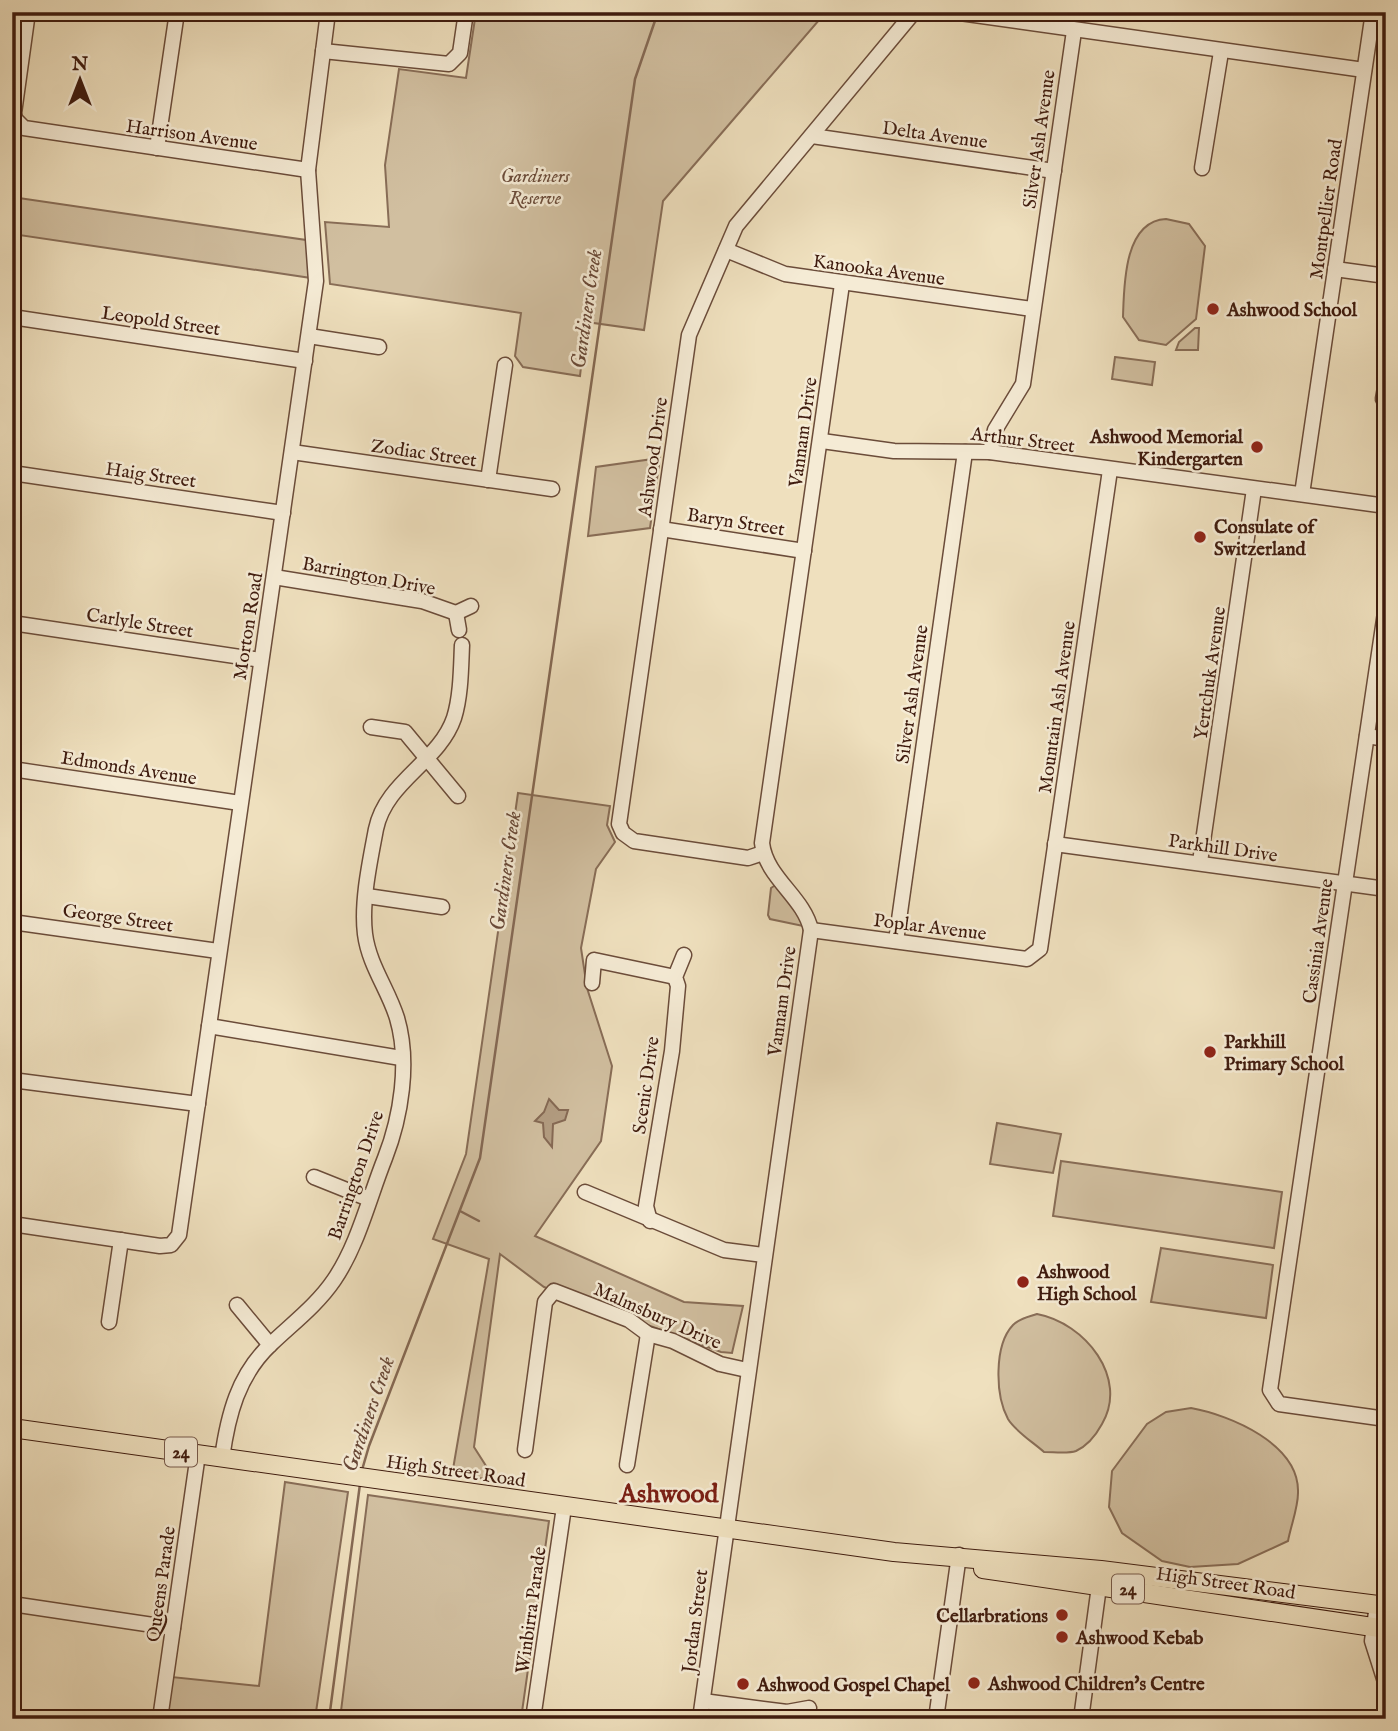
<svg xmlns="http://www.w3.org/2000/svg" width="1398" height="1731" viewBox="0 0 1398 1731" font-family="'IM FELL English',serif">
	<style>
		.green { fill: #d1bfa0; stroke: #886d57; stroke-width: 2 }
		.water { fill: #b39d82; stroke: #856954; stroke-width: 2 }
		.lines { fill: none; stroke-linecap: round; stroke-linejoin: round }
		.stream { stroke: #856954; stroke-width: 2.5 }
		.minor-casing { stroke: #6b4c3a; stroke-width: 17 }
		.major-casing { stroke: #3f1b0e; stroke-width: 20 }
		.minor { stroke: #f5ebd5; stroke-width: 14 }
		.major { stroke: #efe0be; stroke-width: 18 }
		.poi-dot { fill: #8f2418; stroke: #f5ebd5; stroke-width: 2.5 }
		.labels { text-anchor: middle; stroke-width: 5; stroke-linejoin: round; paint-order: stroke }
		.shield { fill: #f5ebd5; stroke: #76594a; stroke-width: 2 }
		.shield-label { font-size: 18px; font-weight: bold; fill: #3f1b0e }
		.street-label { font-size: 19px; fill: #3f1b0e; stroke: #f5ebd5 }
		.park-label { font-size: 19px; font-style: italic; fill: #6b4c3a; stroke: #f5ebd5 }
		.poi-label { font-size: 19px; font-weight: bold; fill: #3f1b0e; stroke: #f5ebd5; text-anchor: start }
		.water-label { font-size: 21px; font-style: italic; fill: #684837; stroke: #f5ebd5 }
		.district-label { font-size: 26px; font-weight: bold; fill: #7a1f14; stroke: #f5ebd5 }
	</style>
	<rect width="100%" height="100%" fill="#efe0be"/>
	<filter id="stains"><feTurbulence type="fractalNoise" baseFrequency=".00286" numOctaves="4"/><feColorMatrix values="0 0 0 0 .2 0 0 0 0 .09 0 0 0 0 .02 0 0 0 .5 -.17"/></filter>
	<radialGradient id="worn" r=".72"><stop offset=".6" stop-color="#630" stop-opacity="0"/><stop offset="1" stop-color="#630" stop-opacity=".3"/></radialGradient>
	<g class="green">
		<polygon points="476,12 826,12 663,201 644,330 586,322 580,376 523,367 515,356 521,313 330,284 325,222 389,227 385,165 399,69 466,78"/>
		<polygon points="12,197 306,240 311,278 12,234"/>
		<path d="M1166 219 1189 224 1205 246 1196 319 1166 345 1139 340 1123 317C1124 285 1124 221 1166 219Z"/>
		<polygon points="1195,328 1199,328 1198,350 1176,350 1179,342"/>
		<polygon points="1115,357 1155,362 1152,385 1112,379"/>
		<polygon points="660,458 650,528 588,536 596,467"/>
		<polygon points="518,793 610,806 607,825 615,842 596,869 581,948 587,988 612,1066 601,1141 535,1236 684,1302 743,1306 732,1353 721,1352 544,1287 500,1254 474,1447 495,1480 452,1475 489,1259 433,1239 466,1154"/>
		<polygon points="777,884 801,916 803,926 770,919 768,915 771,888"/>
		<polygon points="997,1123 1061,1134 1053,1173 990,1164"/>
		<polygon points="1061,1161 1282,1192 1274,1248 1053,1216"/>
		<polygon points="1161,1248 1273,1265 1266,1318 1151,1302"/>
		<path d="M1037 1314C1085 1323 1129 1378 1102 1424 1096 1435 1089 1445 1076 1451 1068 1454 1054 1452 1044 1452 1034 1443 1015 1431 1008 1419 995 1395 994 1345 1013 1325 1020 1318 1028 1317 1037 1314Z"/>
		<path d="M1191 1408C1230 1415 1300 1444 1298 1493 1298 1508 1291 1525 1288 1541L1238 1564 1190 1567 1162 1561 1122 1533 1109 1507 1112 1471 1147 1424 1166 1412Z"/>
		<polygon points="285,1482 348,1492 315,1719 165,1719 172,1677 259,1686"/>
		<polygon points="368,1495 549,1521 521,1719 340,1719"/>
	</g>
	<polygon class="water" points="549,1099 559,1110 568,1110 565,1120 553,1124 552,1147 544,1137 543,1123 535,1121 544,1112"/>
	<g class="lines">
		<g class="stream">
			<polyline points="460,1211 479,1221"/>
			<polyline points="362,1470 369,1446 480,1158 635,79 658,12"/>
			<polyline points="329,1719 360,1484"/>
		</g>
		<defs>
			<g id="minor">
				<polyline points="28,12 14,113 15,119 24,128 308,170"/>
				<polyline points="953,12 1364,70"/>
				<polyline points="323,51 449,64 460,53 466,12"/>
				<polyline points="812,136 1054,171"/>
				<polyline points="157,148 177,12"/>
				<polyline points="1202,168 1221,52"/>
				<polyline points="726,250 785,274 1032,309"/>
				<polyline points="1335,269 1386,276"/>
				<polyline points="12,317 305,361"/>
				<polyline points="309,336 379,347"/>
				<polyline points="1383,399 1386,382"/>
				<polyline points="822,441 894,451 990,452 1386,506"/>
				<polyline points="292,452 552,489"/>
				<polyline points="990,452 995,430 1023,384 1074,31"/>
				<polyline points="12,473 283,513"/>
				<polyline points="488,480 505,365"/>
				<polyline points="1302,494 1373,12"/>
				<polyline points="661,529 804,551"/>
				<polyline points="274,577 422,601 456,613 471,606"/>
				<polyline points="1386,606 1270,1390 1279,1404 1386,1419"/>
				<polyline points="456,613 459,630"/>
				<polyline points="12,623 261,660"/>
				<polyline points="371,727 405,732 458,796"/>
				<polyline points="1367,736 1386,739"/>
				<polyline points="12,769 240,803"/>
				<polyline points="1055,844 1386,889"/>
				<polyline points="763,853 748,858 634,841 623,833 619,824 689,335 736,226 914,12"/>
				<polyline points="1200,862 1254,489"/>
				<polyline points="367,896 442,907"/>
				<polyline points="12,922 218,951"/>
				<polyline points="811,930 1027,959 1040,949 1110,470"/>
				<polyline points="896,941 965,452"/>
				<polyline points="592,983 594,960 675,977"/>
				<polyline points="209,1026 401,1058"/>
				<polyline points="12,1080 198,1104"/>
				<polyline points="314,1177 369,1199"/>
				<polyline points="585,1192 724,1250 764,1255"/>
				<polyline points="650,1221 646,1206 672,1051 678,986 675,977 684,955"/>
				<polyline points="12,1224 160,1246 171,1245 179,1235 316,281 308,170 328,12"/>
				<polyline points="237,1305 270,1345"/>
				<polyline points="109,1322 121,1240"/>
				<polyline points="525,1450 545,1302 554,1291 629,1320 648,1334 673,1341 720,1364 747,1370"/>
				<path d="M222 1458C228 1415 238 1375 271 1344 293 1323 317 1305 334 1280 358 1245 369 1198 385 1158 401 1117 410 1062 397 1018 388 989 369 965 365 934 361 902 370 861 376 829 386 781 439 762 454 718 461 696 461 667 462 645"/>
				<polyline points="627,1465 648,1334"/>
				<polyline points="12,1604 173,1628"/>
				<polyline points="1377,1605 1372,1641 1386,1685"/>
				<polyline points="703,1701 787,1712 809,1708"/>
				<polyline points="160,1719 198,1454"/>
				<polyline points="533,1719 564,1507"/>
				<path d="M700 1719 811 930C804 897 766 878 762 843L842 284"/>
				<polyline points="936,1719 959,1555"/>
				<polyline points="1081,1719 1100,1579"/>
			</g>
			<g id="major">
				<polyline points="12,1428 894,1552 1101,1570 1386,1606"/>
				<polyline points="983,1569 1386,1629"/>
			</g>
		</defs>
		<use href="#minor" class="minor-casing"/>
		<use href="#major" class="major-casing"/>
		<use href="#minor" class="minor"/>
		<use href="#major" class="major"/>
	</g>
	<g class="poi-dot">
		<circle cx="1213" cy="309" r="7"/>
		<circle cx="1257" cy="447" r="7"/>
		<circle cx="1200" cy="537" r="7"/>
		<circle cx="1210" cy="1052" r="7"/>
		<circle cx="1023" cy="1282" r="7"/>
		<circle cx="1062" cy="1615" r="7"/>
		<circle cx="1062" cy="1637" r="7"/>
		<circle cx="974" cy="1683" r="7"/>
		<circle cx="743" cy="1684" r="7"/>
	</g>
	<g class="labels">
		<g class="shield">
			<rect x="165" y="1437.5" width="32" height="29" rx="5"/>
			<rect x="1112" y="1574.5" width="32" height="29" rx="5"/>
		</g>
		<g class="shield-label">
			<text x="181" y="1458">24</text>
			<text x="1128" y="1595">24</text>
		</g>
		<g class="street-label">
			<text transform="translate(192 134) rotate(8)" y="7">Harrison Avenue</text>
			<text transform="translate(935 134) rotate(8)" y="7">Delta Avenue</text>
			<text transform="translate(1038 139) rotate(-82)" y="7">Silver Ash Avenue</text>
			<text transform="translate(1325 209) rotate(-82)" y="7">Montpellier Road</text>
			<text transform="translate(879 269) rotate(8)" y="7">Kanooka Avenue</text>
			<text transform="translate(161 320) rotate(8)" y="7">Leopold Street</text>
			<text transform="translate(802 432) rotate(-82)" y="7">Vannam Drive</text>
			<text transform="translate(1023 439) rotate(7)" y="7">Arthur Street</text>
			<text transform="translate(424 452) rotate(8)" y="7">Zodiac Street</text>
			<text transform="translate(652 457) rotate(-82)" y="7">Ashwood Drive</text>
			<text transform="translate(151 474) rotate(8)" y="7">Haig Street</text>
			<text transform="translate(736 521) rotate(9)" y="7">Baryn Street</text>
			<text transform="translate(369 575) rotate(11)" y="7">Barrington Drive</text>
			<text transform="translate(140 622) rotate(9)" y="7">Carlyle Street</text>
			<text transform="translate(247 626) rotate(-81)" y="7">Morton Road</text>
			<text transform="translate(1209 673) rotate(-82)" y="7">Yertchuk Avenue</text>
			<text transform="translate(911 694) rotate(-82)" y="7">Silver Ash Avenue</text>
			<text transform="translate(1056 707) rotate(-82)" y="7">Mountain Ash Avenue</text>
			<text transform="translate(129 767) rotate(9)" y="7">Edmonds Avenue</text>
			<text transform="translate(1223 847) rotate(8)" y="7">Parkhill Drive</text>
			<text transform="translate(118 917) rotate(8)" y="7">George Street</text>
			<text transform="translate(930 926) rotate(7)" y="7">Poplar Avenue</text>
			<text transform="translate(1317 941) rotate(-82)" y="7">Cassinia Avenue</text>
			<text transform="translate(781 1001) rotate(-82)" y="7">Vannam Drive</text>
			<text transform="translate(645 1085) rotate(-82)" y="7">Scenic Drive</text>
			<text transform="translate(355 1175) rotate(-71)" y="7">Barrington Drive</text>
			<text transform="translate(658 1315) rotate(24)" y="7">Malmsbury Drive</text>
			<text transform="translate(456 1470) rotate(8)" y="7">High Street Road</text>
			<text transform="translate(1226 1582) rotate(8)" y="7">High Street Road</text>
			<text transform="translate(160 1584) rotate(-82)" y="7">Queens Parade</text>
			<text transform="translate(530 1610) rotate(-82)" y="7">Winbirra Parade</text>
			<text transform="translate(694 1621) rotate(-83)" y="7">Jordan Street</text>
		</g>
		<g class="park-label">
			<text x="535" y="182">Gardiners<tspan x="535" dy="22">Reserve</tspan></text>
		</g>
		<g class="poi-label">
			<text x="1227" y="316">Ashwood School</text>
			<text x="1243" y="443" text-anchor="end">Ashwood Memorial<tspan x="1243" dy="22">Kindergarten</tspan></text>
			<text x="1214" y="533">Consulate of<tspan x="1214" dy="22">Switzerland</tspan></text>
			<text x="1224" y="1048">Parkhill<tspan x="1224" dy="22">Primary School</tspan></text>
			<text x="1037" y="1278">Ashwood<tspan x="1037" dy="22">High School</tspan></text>
			<text x="1048" y="1622" text-anchor="end">Cellarbrations</text>
			<text x="1076" y="1644">Ashwood Kebab</text>
			<text x="988" y="1690">Ashwood Children's Centre</text>
			<text x="757" y="1691">Ashwood Gospel Chapel</text>
		</g>
		<g class="water-label">
			<text transform="translate(586 309) rotate(-82)" y="7">Gardiners Creek</text>
			<text transform="translate(505 871) rotate(-82)" y="7">Gardiners Creek</text>
			<text transform="translate(368 1414) rotate(-71)" y="7">Gardiners Creek</text>
		</g>
		<g class="district-label">
			<text x="669" y="1502">Ashwood</text>
		</g>
	</g>
	<rect width="1398" height="1731" fill="none" stroke="#efe0be" stroke-width="42"/>
	<rect x="14" y="14" width="1370" height="1703" fill="none" stroke="#3f1b0e" stroke-width="3.5"/>
	<rect x="21" y="21" width="1356" height="1689" fill="none" stroke="#3f1b0e" stroke-width="2"/>
	<g transform="translate(80 80)" stroke="#f5ebd5" stroke-width="5" paint-order="stroke">
	<path d="M0-5L12 26L0 18L-12 26Z" fill="#3f1b0e"/>
	<text y="-10" font-size="19" font-weight="bold" text-anchor="middle" fill="#3f1b0e">N</text>
	</g>
	<rect width="100%" height="100%" filter="url(#stains)"/>
	<rect width="100%" height="100%" fill="url(#worn)"/>
</svg>
